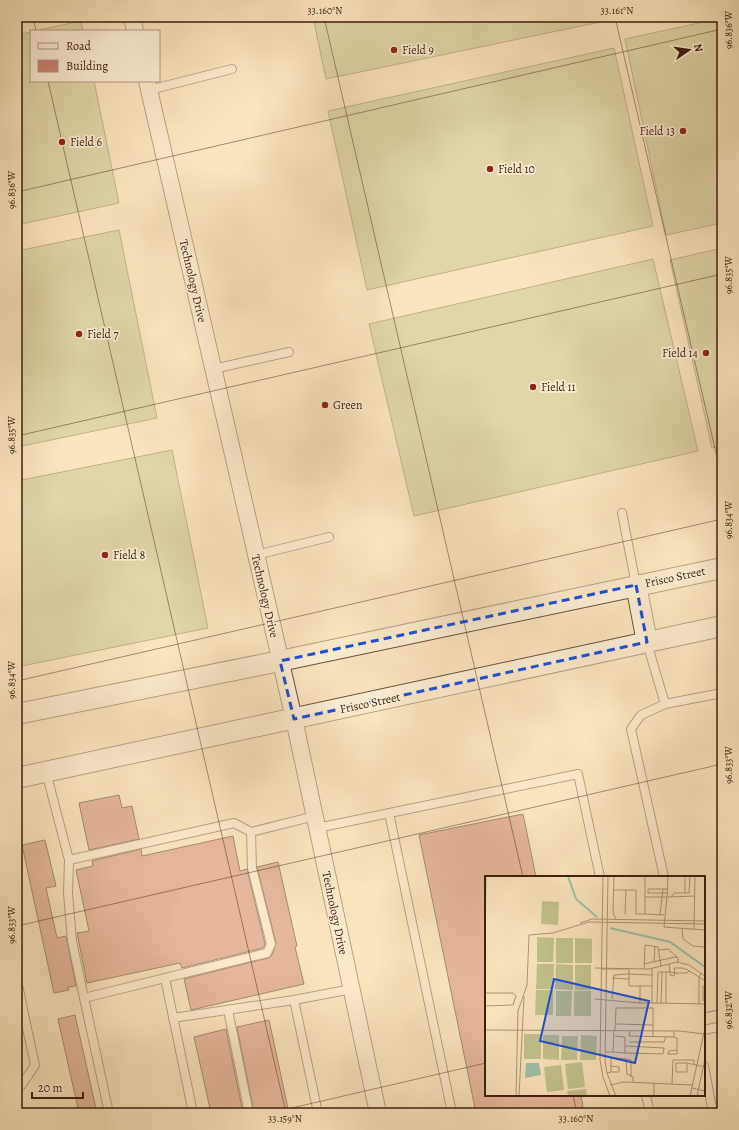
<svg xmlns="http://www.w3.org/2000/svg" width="739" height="1130" viewBox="0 0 739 1130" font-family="Alegreya,serif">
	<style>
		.pitch { fill: #c2c38e; stroke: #80704e }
		.building { fill: #cd8172; stroke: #3d1d0d }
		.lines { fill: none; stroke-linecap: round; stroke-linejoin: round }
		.service-casing { stroke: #6c4f39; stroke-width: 10 }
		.minor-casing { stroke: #6c4f39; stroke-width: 18 }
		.tertiary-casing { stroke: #6c4f39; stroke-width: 22 }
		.service { stroke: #fceed5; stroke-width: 8 }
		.minor { stroke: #fceed5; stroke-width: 16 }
		.tertiary { stroke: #fceed5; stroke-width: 20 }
		.marked { fill: none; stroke: #1d4ed8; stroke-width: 3; stroke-dasharray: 8 5; stroke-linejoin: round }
		.ticks { fill: none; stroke: #3d1d0d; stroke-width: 1; stroke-opacity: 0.45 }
		.poi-dot { fill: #8f2418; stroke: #fceed5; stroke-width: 1.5 }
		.labels { text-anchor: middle; stroke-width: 3.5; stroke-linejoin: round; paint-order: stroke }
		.poi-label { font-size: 12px; fill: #3d1d0d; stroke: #fceed5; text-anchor: start }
		.street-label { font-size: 12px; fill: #3d1d0d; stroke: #fceed5 }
		.inset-river { fill: none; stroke: #9fc0ab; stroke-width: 2 }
		.inset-road { fill: none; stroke: #ae9577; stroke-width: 1 }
		.view { fill: #1d4ed8; fill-opacity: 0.15; stroke: #1d4ed8; stroke-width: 2 }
		.inset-edge { fill: none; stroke: #3d1d0d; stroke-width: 2 }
		.neatline { fill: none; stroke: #3d1d0d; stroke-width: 1.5 }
		.ticks-label { font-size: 10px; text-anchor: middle; fill: #3d1d0d }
	</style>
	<rect width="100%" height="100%" fill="#fae5be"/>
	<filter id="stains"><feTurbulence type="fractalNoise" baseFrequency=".005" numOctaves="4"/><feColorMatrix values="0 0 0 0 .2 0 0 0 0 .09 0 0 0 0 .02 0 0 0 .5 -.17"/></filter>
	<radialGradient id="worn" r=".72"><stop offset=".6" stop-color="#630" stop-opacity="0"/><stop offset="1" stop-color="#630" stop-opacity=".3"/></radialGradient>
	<g class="pitch">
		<polygon points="313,17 609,17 610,20 326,79"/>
		<polygon points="722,18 722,223 666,235 625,39"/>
		<polygon points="81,21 83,31 34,31"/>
		<polygon points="31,32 31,81 94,81 119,203 17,225 17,35"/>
		<polygon points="614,48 653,226 367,290 328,111"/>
		<polygon points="119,230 157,418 17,447 17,251"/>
		<polygon points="722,248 722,446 712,448 670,260"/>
		<polygon points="653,259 698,451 414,516 369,324"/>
		<polygon points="172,450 208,628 17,667 17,481"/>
	</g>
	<g class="building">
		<polygon points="119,795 122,808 132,806 139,839 89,850 79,803"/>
		<polygon points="523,814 536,877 486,877 486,1095 581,1095 584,1113 476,1113 419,835"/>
		<polygon points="233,836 240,871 247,869 265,944 263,948 182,968 180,963 87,983 77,933 89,931 76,870 93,866 92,861 141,849 142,856"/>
		<polygon points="45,840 56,886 46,888 57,938 66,936 76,986 68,987 69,990 54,993 22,845"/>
		<polygon points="278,862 297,946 295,947 304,984 191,1010 184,979 268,958 272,955 276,943 257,867"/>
		<polygon points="75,1015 97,1113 79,1113 58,1019"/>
		<polygon points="269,1020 289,1113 254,1113 237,1027"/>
		<polygon points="226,1029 243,1113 211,1113 194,1037"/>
	</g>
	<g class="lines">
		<defs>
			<g id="service">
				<polyline points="149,90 232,69"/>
				<polyline points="213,369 289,352"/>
				<polyline points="622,513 636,585"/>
				<polyline points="256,555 329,537"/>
				<polyline points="647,643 665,704 641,715 631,729 664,877"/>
				<polyline points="665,704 722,693"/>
				<polyline points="46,772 69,860 234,823 251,832 315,816"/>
				<polyline points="389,813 452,1113"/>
				<polyline points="317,828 578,774 600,877"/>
				<polyline points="69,860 68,893 72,941 84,998 267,953 271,944 252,868 251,832"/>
				<polyline points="165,978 193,1113"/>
				<polyline points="17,980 25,1019 17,1024"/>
				<polyline points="84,998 109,1113"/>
				<polyline points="228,1010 249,1113"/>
				<polyline points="173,1018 294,1000"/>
				<polyline points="704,1030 722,1026"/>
				<polyline points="704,1066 713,1113"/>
				<polyline points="17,1087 21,1086 35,1065 25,1019"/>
				<polyline points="646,1095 650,1113"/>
				<polyline points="318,1113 294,1000 352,989"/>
			</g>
			<g id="minor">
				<polyline points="132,17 135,31"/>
				<polyline points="147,81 294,719 378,1113"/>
			</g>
			<g id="tertiary">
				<polyline points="636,585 647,642"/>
				<polyline points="17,714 280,661 722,568"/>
				<polyline points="17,778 722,626"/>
			</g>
		</defs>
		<use href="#service" class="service-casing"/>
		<use href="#minor" class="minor-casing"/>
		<use href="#tertiary" class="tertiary-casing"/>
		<use href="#service" class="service"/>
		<use href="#minor" class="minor"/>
		<use href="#tertiary" class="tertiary"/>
	</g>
	<path d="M0 0H739V1130H0ZM636 585 647 642 294 719 280 661Z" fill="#fae5be" fill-opacity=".55" fill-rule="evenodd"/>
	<path class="marked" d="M636 585 647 642 294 719 280 661Z"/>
	<path class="ticks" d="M33 17 36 31M324 17 523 877M615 17 722 479M48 81 286 1113M17 192 722 29M17 436 722 274M17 681 722 519M17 926 722 764M704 1013 722 1009M573 1095 577 1113M270 1113 486 1063"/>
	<g class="poi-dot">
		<circle cx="394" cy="50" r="4"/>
		<circle cx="683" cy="131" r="4"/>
		<circle cx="62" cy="142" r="4"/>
		<circle cx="490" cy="169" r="4"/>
		<circle cx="79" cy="334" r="4"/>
		<circle cx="706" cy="353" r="4"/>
		<circle cx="533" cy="387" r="4"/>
		<circle cx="325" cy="405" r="4"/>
		<circle cx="105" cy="555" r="4"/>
	</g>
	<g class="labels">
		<g class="poi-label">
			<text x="402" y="54">Field 9</text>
			<text x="675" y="135" text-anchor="end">Field 13</text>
			<text x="70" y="146">Field 6</text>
			<text x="498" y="173">Field 10</text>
			<text x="87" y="338">Field 7</text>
			<text x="698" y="357" text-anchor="end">Field 14</text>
			<text x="541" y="391">Field 11</text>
			<text x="333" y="409">Green</text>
			<text x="113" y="559">Field 8</text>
		</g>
		<g class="street-label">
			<text transform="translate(193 281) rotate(77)" y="4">Technology Drive</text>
			<text transform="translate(675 577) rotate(-12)" y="4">Frisco Street</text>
			<text transform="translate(265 596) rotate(77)" y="4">Technology Drive</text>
			<text transform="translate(370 703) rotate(-12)" y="4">Frisco Street</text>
			<text transform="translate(335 913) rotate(78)" y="4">Technology Drive</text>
		</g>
	</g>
	<g transform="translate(485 876)">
		<rect width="220" height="220" fill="#fae5be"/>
		<path d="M57 25 74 26 73 49 56 48ZM52 61 69 62 68 86H52ZM71 62H88V87H71ZM90 62 107 63V87H90ZM52 88H69L68 113H51ZM71 88 88 89V114L70 113ZM90 89H106V114H90ZM51 114H68V139H50ZM71 115H87L86 140H71ZM89 115H106V140H89ZM39 158H56V183H39ZM58 159H74V184L58 183ZM96 159 112 160 111 184H95ZM77 160H93L92 184H76ZM97 186 100 211 83 213 80 188ZM76 189 79 214 62 216 59 191ZM101 213 102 220H83L82 215Z" fill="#c2c38e"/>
		<path d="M41 187H54L56 199 40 202Z" fill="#9fc0ab"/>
		<path class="inset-river" d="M83 0 91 23 112 41M125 52 185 66 220 91"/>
		<path class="inset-road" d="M118 0 115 184 118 201 125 220M123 0 120 185 122 197 131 220M129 0 128 37 131 43M160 0V21H182L179 51 220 54M183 0 182 21 210 20M163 13V17H182M163 13H182M129 14H151V38H160M200 17V0M160 21V38L179 39M186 21 189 17H204L205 0M140 38 141 14M175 39 178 13M95 47 107 43 220 45M197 52 198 63 208 70 220 71M209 53 210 0M0 62 1 0M174 74 183 73 192 81M169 86 170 70M159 88 190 81 193 82V87M184 88 185 96H173L172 127 220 128M110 92 164 93 192 86 204 89 220 100M167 92V127H172M117 93H143M144 93V98L167 99M159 93 160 69 173 71 176 90M204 95 202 97H190L185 96V99L189 100 190 97 189 92H198L203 94 204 95 214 101 216 97M127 102 144 103M155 110V127H167M0 117H28L31 120 28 129 0 130M110 123 155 127M127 123 129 99 144 98V110H167M218 125V109M176 127 177 96M181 127V96M214 128V101L220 105M131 148 168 149M0 154 195 155 219 158M130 155 131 132H168V160M145 155 144 160 189 161V155M189 161 192 162V178H183L184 175 192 174M144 166H179L181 160M140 170 179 172 178 178 140 177M121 176H128L129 155M128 176 140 177V161L130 160M141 183 146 184V201M202 187V196H191V187H202L220 191M125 190 134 191V196H126M122 197 126 196V182L141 183 142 198 148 201V206M187 207 188 184H209V188M125 209 139 206 208 209M207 212 220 215M31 220 33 135 42 109 44 59 68 57 104 46 220 48M34 220 39 120M169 220V207M205 220 220 152M212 220 220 183"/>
		<path class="view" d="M69 103 164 125 150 187 55 165Z"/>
		<rect width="220" height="220" class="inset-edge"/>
	</g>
	<rect width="739" height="1130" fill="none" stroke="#fae5be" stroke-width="44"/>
	<rect x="30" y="30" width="130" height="52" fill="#fceed5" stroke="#b09a85"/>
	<rect x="38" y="43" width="20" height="6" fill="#fceed5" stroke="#b09a85"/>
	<text x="66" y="50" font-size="12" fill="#3d1d0d">Road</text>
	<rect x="38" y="60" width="20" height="12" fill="#cd8172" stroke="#b09a85"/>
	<text x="66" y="70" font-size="12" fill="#3d1d0d">Building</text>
	<g transform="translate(689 50) rotate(77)" stroke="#fceed5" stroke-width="3" paint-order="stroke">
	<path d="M0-3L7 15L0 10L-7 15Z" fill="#3d1d0d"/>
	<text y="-6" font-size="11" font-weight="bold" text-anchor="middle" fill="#3d1d0d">N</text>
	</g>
	<path d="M32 1092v6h51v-6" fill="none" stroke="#3d1d0d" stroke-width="2"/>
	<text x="38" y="1092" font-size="12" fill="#3d1d0d" stroke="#fceed5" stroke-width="3" paint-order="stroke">20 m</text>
	<rect x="22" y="22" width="695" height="1086" class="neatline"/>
	<g class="ticks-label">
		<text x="325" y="14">33.160°N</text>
		<text x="617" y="14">33.161°N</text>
		<text transform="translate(728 30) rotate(-90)" y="4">96.836°W</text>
		<text transform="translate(11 190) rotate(-90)" y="4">96.836°W</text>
		<text transform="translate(728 275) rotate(-90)" y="4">96.835°W</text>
		<text transform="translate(11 435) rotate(-90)" y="4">96.835°W</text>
		<text transform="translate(728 520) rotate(-90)" y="4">96.834°W</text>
		<text transform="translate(11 680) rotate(-90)" y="4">96.834°W</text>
		<text transform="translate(728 765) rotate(-90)" y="4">96.833°W</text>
		<text transform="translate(11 925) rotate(-90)" y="4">96.833°W</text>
		<text transform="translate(728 1010) rotate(-90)" y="4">96.832°W</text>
		<text x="285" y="1122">33.159°N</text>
		<text x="576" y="1122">33.160°N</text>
	</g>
	<rect width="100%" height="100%" filter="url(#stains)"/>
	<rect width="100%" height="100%" fill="url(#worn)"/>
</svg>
